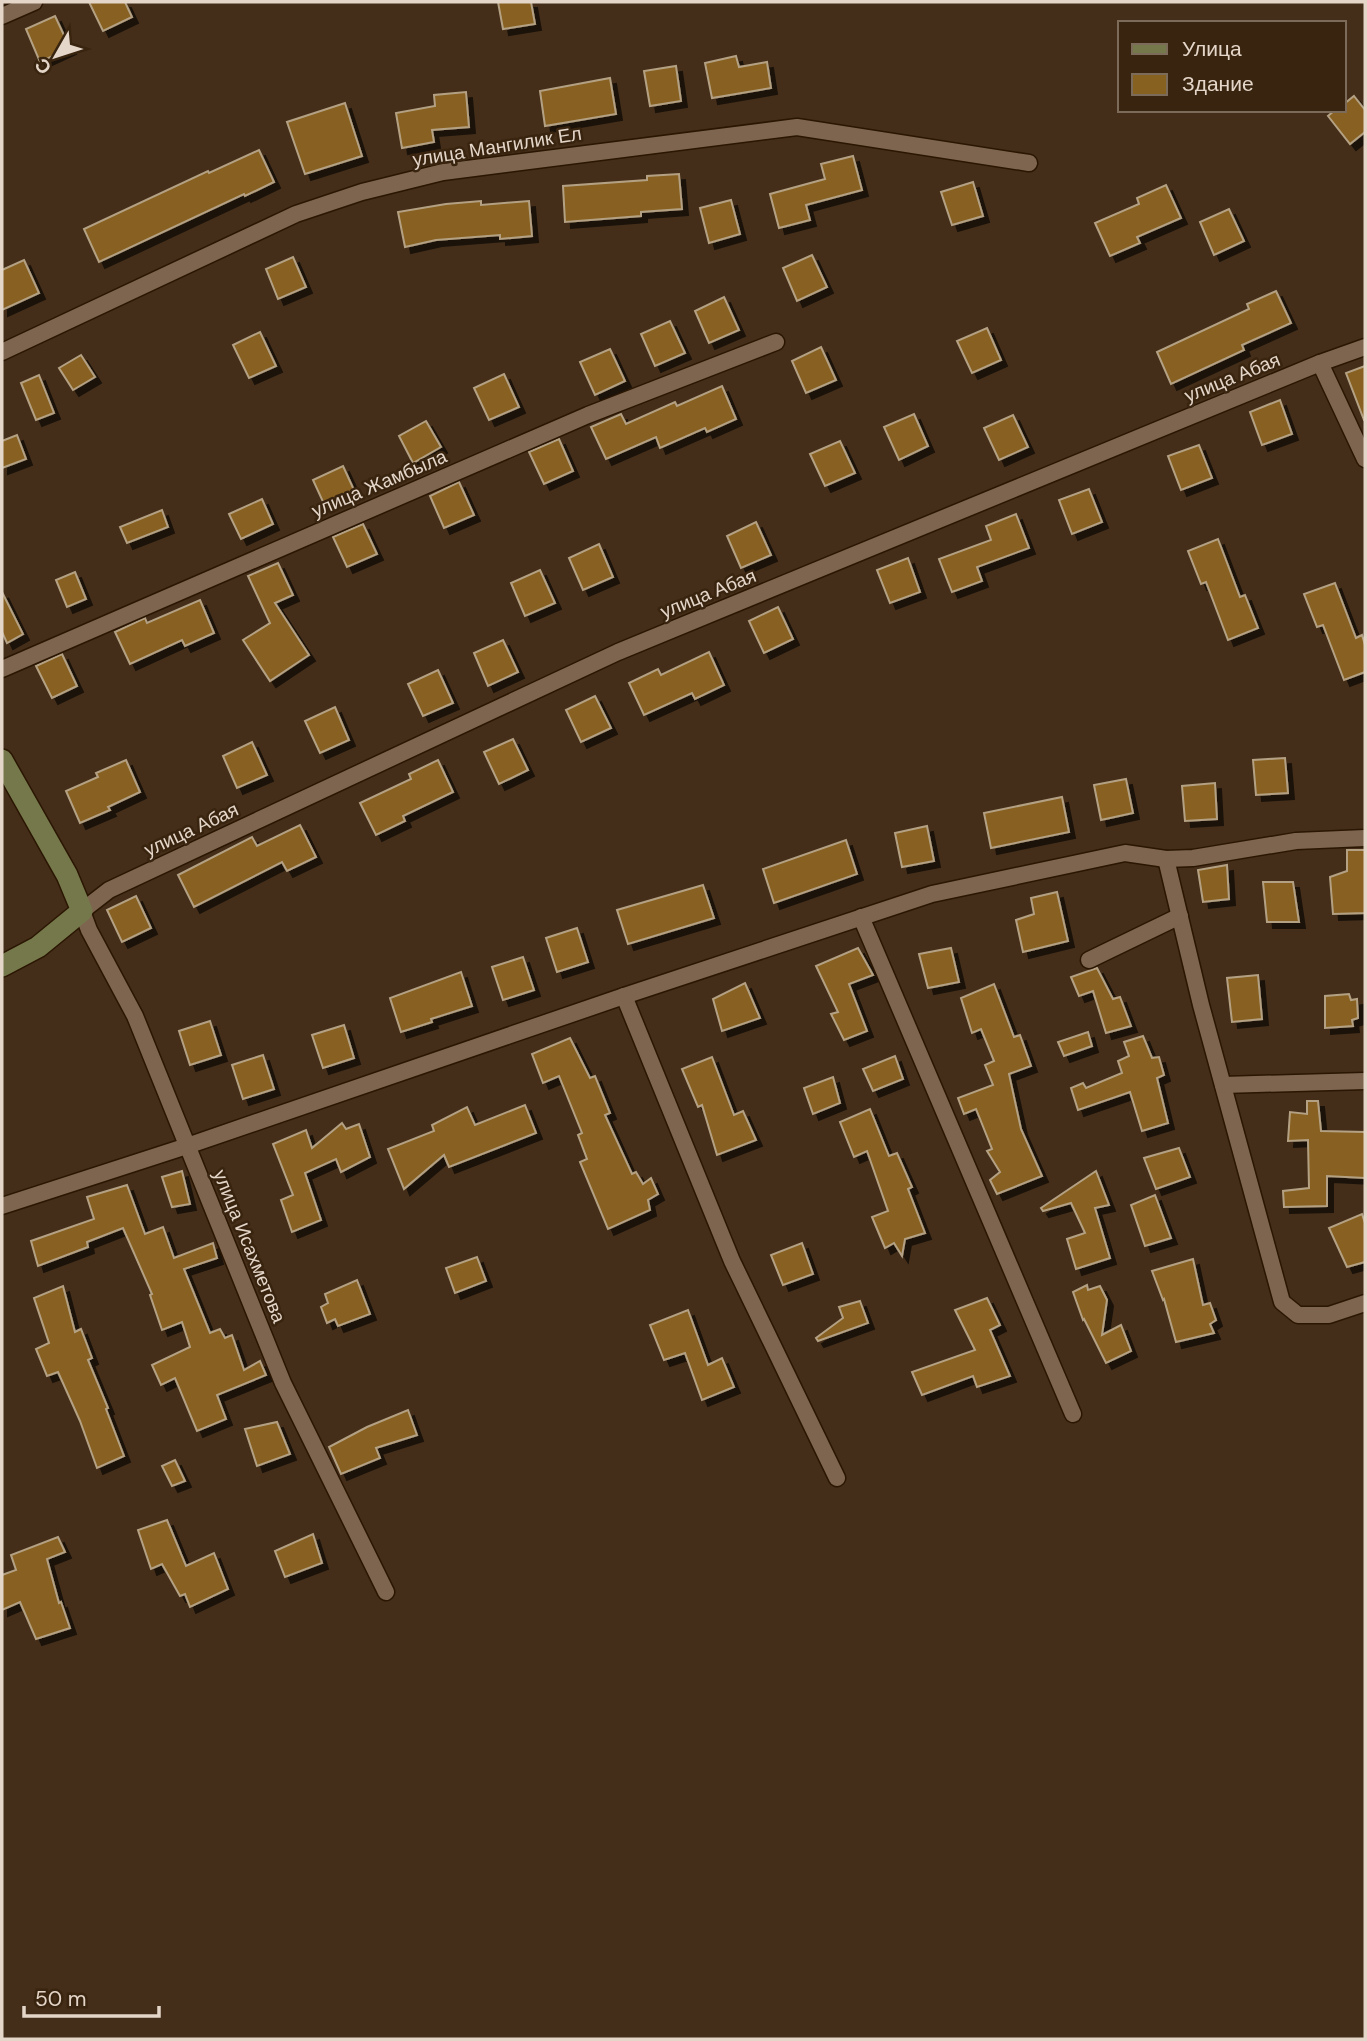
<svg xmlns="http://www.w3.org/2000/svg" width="1367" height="2041" viewBox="0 0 1367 2041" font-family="'DM Sans',sans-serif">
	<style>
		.building { fill: #876120; stroke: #b4a184; stroke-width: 2; filter: url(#shadow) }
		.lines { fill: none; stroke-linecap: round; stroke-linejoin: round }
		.street-casing { stroke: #2a1602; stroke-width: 19 }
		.secondary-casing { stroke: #2a1602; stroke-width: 24 }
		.street { stroke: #7e654f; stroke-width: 16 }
		.secondary { stroke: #75784b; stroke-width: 21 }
		.labels { text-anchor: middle; stroke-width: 5; stroke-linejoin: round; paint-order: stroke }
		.street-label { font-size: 19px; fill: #e4d6c9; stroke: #39240f }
	</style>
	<defs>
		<filter id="shadow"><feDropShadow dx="6" dy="6" stdDeviation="0" flood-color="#0009"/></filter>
	</defs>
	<rect width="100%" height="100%" fill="#442e19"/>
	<g class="building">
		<polygon points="89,2 125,2 132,17 103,31"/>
		<polygon points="498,2 531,2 535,24 503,29"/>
		<polygon points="55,16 70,48 40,62 26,29"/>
		<polygon points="736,56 739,67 767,62 771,88 712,98 705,63"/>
		<polygon points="676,66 681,101 650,106 644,71"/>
		<polygon points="610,78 616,114 545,126 540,91"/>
		<polygon points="466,92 469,127 432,130 434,142 402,148 396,113 435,106 434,95"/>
		<polygon points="1354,96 1365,110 1365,132 1350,144 1328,116 1335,110 1344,110 1344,104"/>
		<polygon points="345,103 362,156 305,174 287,122"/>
		<polygon points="259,150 274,182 245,196 244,194 99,262 84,229 208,171 209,173"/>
		<polygon points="853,156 862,190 806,205 810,220 779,228 770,194 825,179 821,164"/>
		<polygon points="679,174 682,209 641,212 641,216 565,222 563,186 647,180 647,176"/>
		<polygon points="973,182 983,216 952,225 941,192"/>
		<polygon points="1166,185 1181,218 1137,237 1140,243 1110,256 1095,223 1139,204 1137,198"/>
		<polygon points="731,200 740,234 709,243 700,208"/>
		<polygon points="481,201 481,205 529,201 532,236 500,239 500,235 436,240 405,247 398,212 446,204"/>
		<polygon points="1229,209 1244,241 1214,255 1200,222"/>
		<polygon points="812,255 827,287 797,301 783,268"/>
		<polygon points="293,257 306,287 278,299 266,269"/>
		<polygon points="24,260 39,293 2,310 2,270"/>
		<polygon points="1276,291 1291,323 1242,345 1244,350 1171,384 1157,352 1249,309 1247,304"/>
		<polygon points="724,297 739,330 709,343 695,311"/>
		<polygon points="670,321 685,353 655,366 641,334"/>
		<polygon points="987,328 1001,360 972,373 957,341"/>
		<polygon points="260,332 276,366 249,378 233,345"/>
		<polygon points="821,347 836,380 806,393 792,361"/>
		<polygon points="610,349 625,381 595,395 580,362"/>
		<polygon points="81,355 95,377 73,390 59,368"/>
		<polygon points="1365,366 1365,420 1364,420 1346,373"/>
		<polygon points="504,374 519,407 489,420 474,388"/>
		<polygon points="39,375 54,413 36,420 21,383"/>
		<polygon points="722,386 736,419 707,432 705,428 660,448 656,437 606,459 591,427 621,414 626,424 675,402 677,406"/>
		<polygon points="1280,400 1292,434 1262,445 1250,412"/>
		<polygon points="914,414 928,446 899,460 884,427"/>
		<polygon points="1013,415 1028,447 999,460 984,428"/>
		<polygon points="426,421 441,447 413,463 399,436"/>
		<polygon points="17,435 26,459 2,468 2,441"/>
		<polygon points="559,439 573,471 544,484 529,452"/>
		<polygon points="840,441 855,473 825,486 810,454"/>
		<polygon points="1199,445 1212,478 1181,490 1168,456"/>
		<polygon points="343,466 354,490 324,504 313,480"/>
		<polygon points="459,482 474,515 444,528 430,496"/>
		<polygon points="1089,489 1102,522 1072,534 1059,500"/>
		<polygon points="262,499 273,524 241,539 229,514"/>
		<polygon points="162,510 168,527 127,543 120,527"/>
		<polygon points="1016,514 1029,548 977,567 982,581 952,592 939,559 991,540 986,526"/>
		<polygon points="756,522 771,555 741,568 727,536"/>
		<polygon points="363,524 377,554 347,567 333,537"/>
		<polygon points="1218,539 1240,597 1245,595 1258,628 1228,640 1206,582 1201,584 1188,551"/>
		<polygon points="599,544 613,577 583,590 569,558"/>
		<polygon points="908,558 920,592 890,603 877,570"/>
		<polygon points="278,563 293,595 275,603 309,655 270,681 243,640 270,623 248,576"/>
		<polygon points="540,570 555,603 525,616 511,583"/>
		<polygon points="75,572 86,599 67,607 56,580"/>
		<polygon points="1335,583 1356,638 1362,635 1365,645 1365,672 1344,680 1323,625 1317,627 1304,594"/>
		<polygon points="2,592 23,634 7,643 2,632"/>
		<polygon points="200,600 214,633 185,646 182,640 130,664 115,632 145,618 147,623"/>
		<polygon points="778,607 793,639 764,653 749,621"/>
		<polygon points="503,640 518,672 488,686 474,653"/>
		<polygon points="709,652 724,685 695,699 692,693 644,715 629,683 658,669 661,675"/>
		<polygon points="62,654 77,686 52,698 36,666"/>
		<polygon points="438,670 453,703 423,716 408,684"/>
		<polygon points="595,696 611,728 581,742 566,710"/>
		<polygon points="335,707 349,740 320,753 305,721"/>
		<polygon points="513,739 528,770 499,784 484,752"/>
		<polygon points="252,742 267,775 237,788 223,756"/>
		<polygon points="1285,758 1288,793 1256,795 1253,760"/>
		<polygon points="126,760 140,792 108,807 110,810 80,823 66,791 98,777 96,773"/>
		<polygon points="438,760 453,792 403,816 405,821 376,835 360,803 411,779 409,774"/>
		<polygon points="1126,779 1133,813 1101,820 1094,785"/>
		<polygon points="1215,783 1217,819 1185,821 1182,786"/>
		<polygon points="1062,797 1069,832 991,848 984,813"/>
		<polygon points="300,825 316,857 287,871 282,862 194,907 178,875 252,837 257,846"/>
		<polygon points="927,826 934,861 902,867 895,833"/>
		<polygon points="846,840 857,874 774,903 763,869"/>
		<polygon points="1347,850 1365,850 1365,913 1333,914 1330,877 1347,871"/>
		<polygon points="1227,865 1229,899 1203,902 1198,870"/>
		<polygon points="1263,882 1293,882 1299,922 1267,922"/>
		<polygon points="703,885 714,918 628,944 617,910"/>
		<polygon points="1057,892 1068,941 1023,952 1016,920 1034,914 1031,898"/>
		<polygon points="136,896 151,928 122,942 107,910"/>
		<polygon points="577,928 588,962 557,972 546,938"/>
		<polygon points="858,948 873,975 849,984 867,1031 844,1040 831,1014 838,1012 816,966"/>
		<polygon points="951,948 959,982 928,988 919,954"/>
		<polygon points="523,957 534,990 503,1000 492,967"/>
		<polygon points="1097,968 1113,999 1120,997 1131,1026 1106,1033 1093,991 1079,996 1071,977"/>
		<polygon points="461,972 472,1006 431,1019 432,1022 401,1032 390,998"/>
		<polygon points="1258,975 1262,1019 1232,1022 1227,978"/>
		<polygon points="745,983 760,1018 722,1031 713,999"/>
		<polygon points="994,984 1014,1037 1020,1035 1031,1066 1009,1074 1021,1129 1042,1176 997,1194 990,1180 1000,1172 987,1151 992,1149 976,1109 964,1114 958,1098 993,1085 985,1065 994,1061 981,1029 972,1033 961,998"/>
		<polygon points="1349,994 1351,1000 1357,999 1358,1018 1352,1020 1353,1026 1325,1028 1325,996"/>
		<polygon points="210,1021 221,1055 190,1065 179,1031"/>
		<polygon points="344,1025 354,1058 323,1068 312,1035"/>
		<polygon points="1088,1032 1092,1046 1064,1056 1058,1042"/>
		<polygon points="1143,1036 1152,1058 1159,1057 1164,1075 1157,1078 1168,1123 1142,1131 1130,1092 1078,1110 1071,1088 1083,1083 1086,1088 1122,1073 1118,1061 1129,1056 1124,1042"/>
		<polygon points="570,1038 590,1078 595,1076 610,1113 605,1115 632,1174 636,1172 643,1184 651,1178 658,1194 648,1200 650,1210 608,1229 580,1162 587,1159 578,1135 582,1133 559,1076 543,1083 532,1054"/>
		<polygon points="263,1055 274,1089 243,1099 232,1065"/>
		<polygon points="895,1056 903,1079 873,1091 863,1069"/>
		<polygon points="712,1057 734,1115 743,1111 756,1140 717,1155 702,1105 698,1107 682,1069"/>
		<polygon points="833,1077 840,1103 813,1114 804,1088"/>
		<polygon points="1307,1101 1318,1101 1321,1131 1365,1132 1365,1178 1327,1176 1327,1206 1284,1207 1283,1191 1309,1188 1308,1140 1288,1141 1290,1112 1307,1114"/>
		<polygon points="525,1105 536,1133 449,1167 444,1155 404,1189 388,1149 434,1131 432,1125 467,1107 475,1125"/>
		<polygon points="870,1109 889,1156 897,1153 912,1187 908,1189 925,1233 905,1239 902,1256 894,1243 885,1248 872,1217 888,1211 867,1151 854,1157 840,1122"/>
		<polygon points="342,1123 346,1129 359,1124 370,1157 341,1172 336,1159 305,1173 321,1220 292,1232 281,1200 293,1195 273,1144 306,1130 312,1148"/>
		<polygon points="1179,1148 1190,1177 1156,1189 1144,1158"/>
		<polygon points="182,1171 190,1204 172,1207 162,1177"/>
		<polygon points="1096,1171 1109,1205 1095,1208 1110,1258 1076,1269 1067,1239 1085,1233 1071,1203 1043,1211 1041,1208"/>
		<polygon points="127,1185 145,1234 163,1227 174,1258 213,1243 217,1258 184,1269 210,1333 220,1329 225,1338 232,1335 244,1370 260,1361 266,1375 217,1395 226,1419 197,1431 175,1378 161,1385 152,1365 190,1347 182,1322 162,1330 150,1295 152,1294 123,1228 87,1242 88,1247 38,1266 31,1241 94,1219 87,1197"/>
		<polygon points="1155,1195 1171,1238 1145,1246 1131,1205"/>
		<polygon points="1362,1214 1365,1223 1365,1262 1347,1267 1329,1228"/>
		<polygon points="802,1243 813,1274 783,1285 771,1255"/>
		<polygon points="477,1257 486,1281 455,1293 446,1268"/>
		<polygon points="1193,1259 1203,1305 1210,1303 1216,1320 1210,1324 1214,1333 1176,1342 1164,1299 1163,1300 1152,1271"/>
		<polygon points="357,1280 370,1314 338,1326 335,1319 327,1323 321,1307 328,1303 325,1294"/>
		<polygon points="1087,1285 1088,1290 1100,1286 1107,1300 1102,1335 1121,1325 1131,1351 1106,1363 1084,1319 1083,1320 1073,1292"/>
		<polygon points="63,1286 75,1332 81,1329 92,1358 88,1360 108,1408 106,1409 124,1456 97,1468 80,1421 58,1372 47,1376 36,1349 49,1343 34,1298"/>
		<polygon points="987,1298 1000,1325 990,1330 1010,1376 977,1387 973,1376 922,1395 912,1372 975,1350 955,1310"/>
		<polygon points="860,1301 868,1323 818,1341 816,1338 843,1318 839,1307"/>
		<polygon points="688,1310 708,1365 722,1358 734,1387 702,1400 685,1353 664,1360 650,1325"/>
		<polygon points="408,1410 417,1435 376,1448 380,1458 341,1474 329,1447 367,1427"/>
		<polygon points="277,1422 290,1454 257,1466 245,1429"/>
		<polygon points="175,1460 185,1481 172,1486 162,1466"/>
		<polygon points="167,1520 186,1566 214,1553 228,1589 190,1607 185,1594 180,1596 162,1564 151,1569 138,1530"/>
		<polygon points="313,1534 322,1563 285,1577 275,1551"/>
		<polygon points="58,1537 65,1552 47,1559 59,1603 61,1602 70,1628 36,1639 20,1602 2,1610 2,1575 16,1570 11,1555"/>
	</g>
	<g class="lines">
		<defs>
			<g id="street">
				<polyline points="2,16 34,2"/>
				<polyline points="2,352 296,214 362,192 443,172 797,127 1029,163"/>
				<polyline points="1320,363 1365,459"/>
				<polyline points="2,669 588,415 776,342"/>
				<polyline points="1166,859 1201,1005 1282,1302 1298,1315 1329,1315 1365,1303"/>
				<polyline points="861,917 1073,1414"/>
				<polyline points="1089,960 1180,916"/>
				<polyline points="624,996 732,1261 837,1478"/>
				<polyline points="1223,1085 1365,1081"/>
				<polyline points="2,1206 187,1146 624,996 932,894 1125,853 1166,859 1193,858 1296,841 1365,838"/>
				<polyline points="386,1592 283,1383 135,1016 89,930 82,911 109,890 618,652 1320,363 1365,347"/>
			</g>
			<polyline id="secondary" points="2,760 67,875 82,911 38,947 2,966"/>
		</defs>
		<use href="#street" class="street-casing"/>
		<use href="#secondary" class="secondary-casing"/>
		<use href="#street" class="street"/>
		<use href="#secondary" class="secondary"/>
	</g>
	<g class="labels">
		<g class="street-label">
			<text transform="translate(497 146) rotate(-9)" y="7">улица Мангилик Ел</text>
			<text transform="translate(1232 377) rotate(-22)" y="7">улица Абая</text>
			<text transform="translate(379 483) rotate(-23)" y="7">улица Жамбыла</text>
			<text transform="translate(708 593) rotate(-22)" y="7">улица Абая</text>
			<text transform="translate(191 829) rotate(-25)" y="7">улица Абая</text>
			<text transform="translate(250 1246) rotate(68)" y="7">улица Исахметова</text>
		</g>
	</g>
	<rect width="1367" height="2041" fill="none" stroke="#e4d6c9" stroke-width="7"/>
	<rect x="1118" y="21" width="228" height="91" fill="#39240f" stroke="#7d6b59" stroke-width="2"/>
	<rect x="1132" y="44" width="35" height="10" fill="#75784b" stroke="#7d6b59" stroke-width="2"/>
	<text x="1182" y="56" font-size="21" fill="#e4d6c9">Улица</text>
	<rect x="1132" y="74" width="35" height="21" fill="#876120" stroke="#7d6b59" stroke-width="2"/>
	<text x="1182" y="91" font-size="21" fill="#e4d6c9">Здание</text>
	<g transform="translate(56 56) rotate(231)" stroke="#39240f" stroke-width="5" paint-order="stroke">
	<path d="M0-5L12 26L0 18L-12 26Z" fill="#e4d6c9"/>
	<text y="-10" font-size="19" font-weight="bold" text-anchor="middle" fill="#e4d6c9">С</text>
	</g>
	<path d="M24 2006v10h135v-10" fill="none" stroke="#e4d6c9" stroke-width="3.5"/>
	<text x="35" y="2006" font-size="21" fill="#e4d6c9" stroke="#39240f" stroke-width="5" paint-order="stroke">50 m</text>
</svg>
